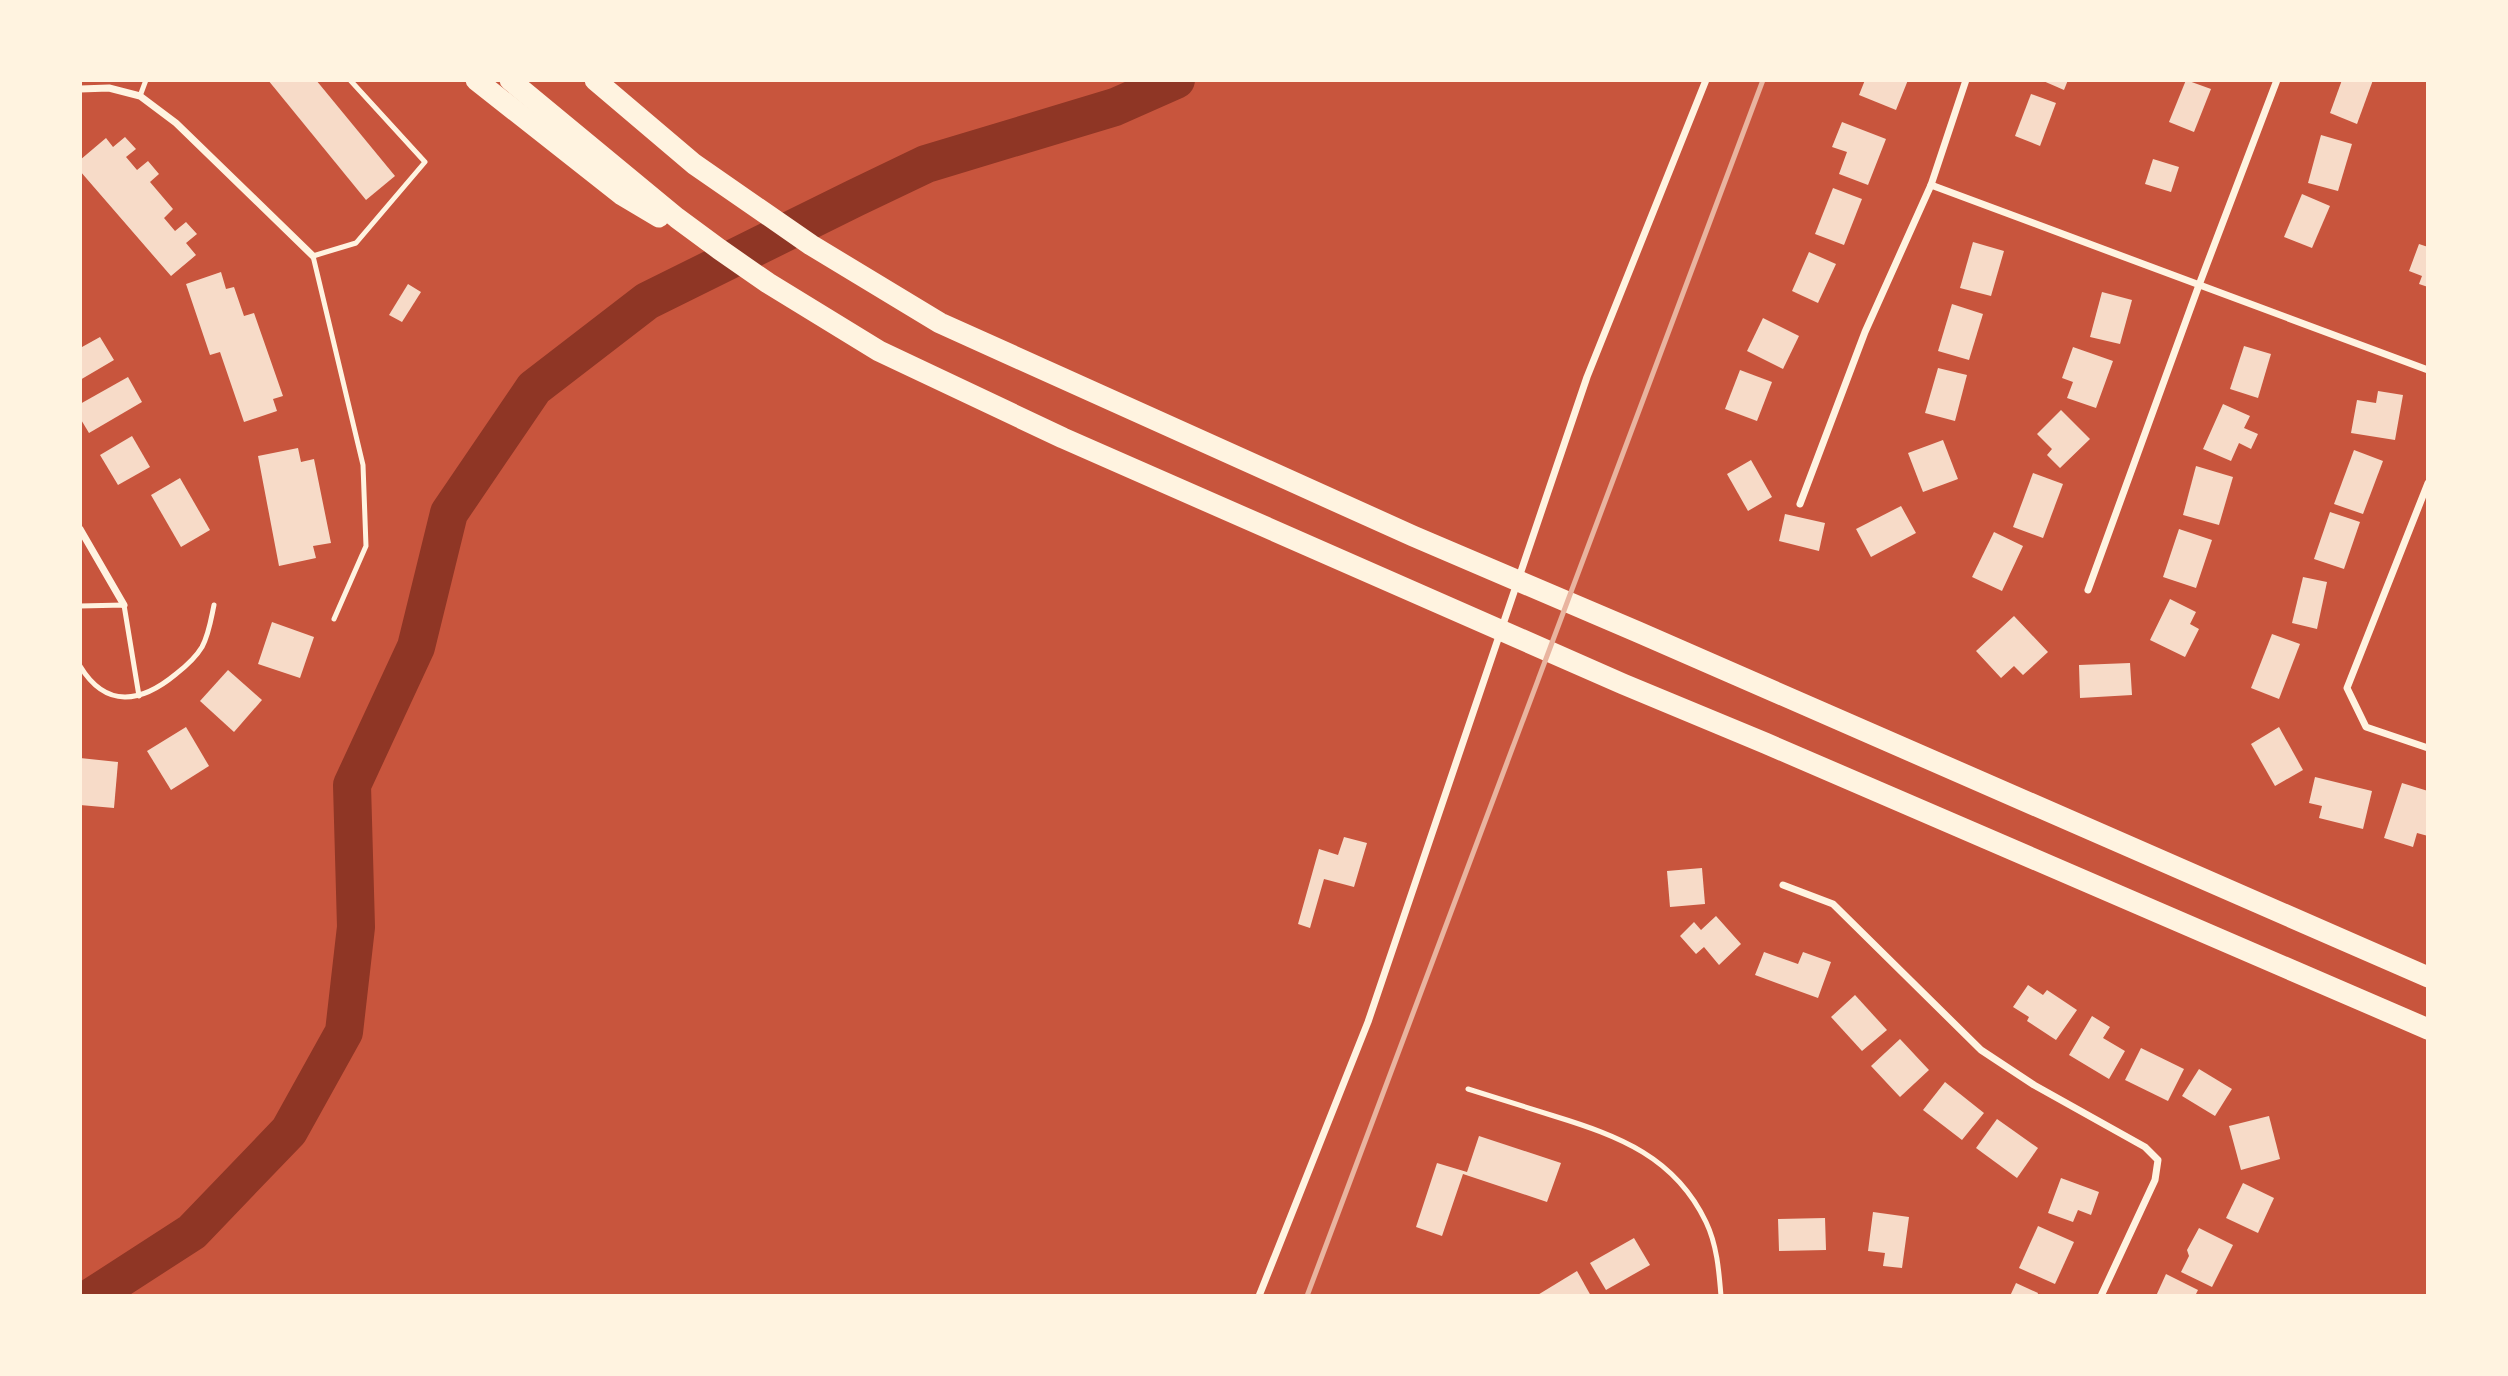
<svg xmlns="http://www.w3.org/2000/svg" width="2508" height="1376" viewBox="0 0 2508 1376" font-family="Jost,sans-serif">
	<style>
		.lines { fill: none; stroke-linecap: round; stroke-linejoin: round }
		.river { stroke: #8f3625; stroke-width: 38 }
		.building { fill: #f7dbc8 }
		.service { stroke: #fff3e0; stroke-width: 5 }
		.minor { stroke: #fff3e0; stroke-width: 7 }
		.motorway { stroke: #fff3e0; stroke-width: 21 }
		.rail { stroke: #e9b49f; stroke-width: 5 }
	</style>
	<rect width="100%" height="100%" fill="#c8553d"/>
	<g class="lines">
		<polyline class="river" points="93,1296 192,1232 289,1131 344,1032 356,927 352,785 416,647 449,513 534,388 647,301 855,198 926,164 1115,107 1176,80"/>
	</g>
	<g class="building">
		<polygon points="268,80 316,80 395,176 366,200"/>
		<polygon points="1865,80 1908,80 1896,110 1859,95"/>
		<polygon points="2041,80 2068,80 2064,90"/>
		<polygon points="2186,80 2211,89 2194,132 2169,122"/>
		<polygon points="2342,80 2373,80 2357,124 2330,113"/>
		<polygon points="2031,94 2056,103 2040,146 2015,136"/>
		<polygon points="1842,122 1886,139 1868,185 1839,174 1847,152 1832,147"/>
		<polygon points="2321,135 2352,144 2338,191 2308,183"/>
		<polygon points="125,137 136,149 126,157 137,170 148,161 159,174 150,182 173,209 164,218 175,231 186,222 197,234 186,243 196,255 171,276 80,171 80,160 106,138 113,147"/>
		<polygon points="2153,159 2179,167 2171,192 2145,184"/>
		<polygon points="1833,188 1862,199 1844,245 1815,234"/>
		<polygon points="2302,194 2330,206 2312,248 2284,237"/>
		<polygon points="1973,242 2004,251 1991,296 1960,288"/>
		<polygon points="2419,244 2428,247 2428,287 2419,284 2422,276 2409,271"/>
		<polygon points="1809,252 1836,264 1818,303 1792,291"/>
		<polygon points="221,272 226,289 234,287 244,316 254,313 283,396 273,399 277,411 244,422 220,352 210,355 186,284"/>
		<polygon points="408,284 421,292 402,322 389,315"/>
		<polygon points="2102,292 2132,300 2120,344 2090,337"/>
		<polygon points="1952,304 1983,314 1969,360 1938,351"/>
		<polygon points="1763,318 1799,336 1783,369 1747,351"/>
		<polygon points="100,337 114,360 80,380 80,344 82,347"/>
		<polygon points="2244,346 2271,354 2258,398 2230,389"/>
		<polygon points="2073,347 2113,361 2096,408 2067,398 2073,382 2062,378"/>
		<polygon points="1938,368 1967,375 1955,421 1925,413"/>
		<polygon points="1740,370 1772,382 1757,421 1725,409"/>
		<polygon points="128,377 142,402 89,433 80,418 80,404"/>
		<polygon points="2378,391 2403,395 2395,440 2351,433 2357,400 2376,403"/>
		<polygon points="2223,404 2250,416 2244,428 2258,434 2251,449 2239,443 2231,461 2203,449"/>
		<polygon points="2061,410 2090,439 2060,468 2047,455 2052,449 2037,434"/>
		<polygon points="132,436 150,467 118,485 100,455"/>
		<polygon points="1943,440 1958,479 1923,492 1908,453"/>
		<polygon points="298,448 301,462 314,459 331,543 313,546 316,558 279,566 258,456"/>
		<polygon points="2354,450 2383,461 2363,514 2334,504"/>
		<polygon points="1751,460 1772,497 1748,511 1727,474"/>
		<polygon points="2196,466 2233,477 2219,525 2183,515"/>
		<polygon points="2033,473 2063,484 2043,538 2013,527"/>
		<polygon points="180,478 210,530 181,547 151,495"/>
		<polygon points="1901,506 1916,533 1871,557 1856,529"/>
		<polygon points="2330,512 2360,522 2344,569 2314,559"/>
		<polygon points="1785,514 1825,523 1819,551 1779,541"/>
		<polygon points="2179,529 2212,540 2196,588 2163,577"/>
		<polygon points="1994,532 2023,546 2002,591 1972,577"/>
		<polygon points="2303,577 2327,582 2317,629 2292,623"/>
		<polygon points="2170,599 2196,612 2190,624 2199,629 2185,657 2150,640"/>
		<polygon points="2014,616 2048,652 2023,675 2014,666 2001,678 1976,651"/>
		<polygon points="272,622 314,637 300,678 258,664"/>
		<polygon points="2272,634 2300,644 2279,699 2251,688"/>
		<polygon points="2130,663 2132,695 2080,698 2079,665"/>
		<polygon points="228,670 262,700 234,732 200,701"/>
		<polygon points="186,727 209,766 171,790 147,751"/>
		<polygon points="2279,727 2303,770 2275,786 2251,744"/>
		<polygon points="80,758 118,762 114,808 80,805"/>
		<polygon points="2315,777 2372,791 2363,829 2319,818 2322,806 2309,803"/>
		<polygon points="2402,783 2428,791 2428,836 2417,833 2413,847 2384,838"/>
		<polygon points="1344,837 1367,843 1354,887 1324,879 1310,928 1298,924 1319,849 1338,855"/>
		<polygon points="1702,868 1705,904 1670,907 1667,871"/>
		<polygon points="1716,916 1741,944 1719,965 1704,947 1696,954 1680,936 1694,922 1701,930"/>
		<polygon points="1764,952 1798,964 1803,952 1831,962 1818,998 1755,975"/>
		<polygon points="2028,985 2043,995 2047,990 2077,1010 2056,1040 2027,1021 2029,1017 2013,1007"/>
		<polygon points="1855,995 1887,1030 1862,1051 1831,1017"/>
		<polygon points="2092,1016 2110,1027 2103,1038 2125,1051 2109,1079 2069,1055"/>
		<polygon points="1900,1039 1929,1070 1900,1097 1871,1066"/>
		<polygon points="2141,1048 2184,1069 2168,1101 2125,1080"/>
		<polygon points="2199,1069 2232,1089 2215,1116 2182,1096"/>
		<polygon points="1945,1082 1984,1113 1962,1140 1923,1110"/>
		<polygon points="2269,1116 2280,1159 2241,1170 2229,1126"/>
		<polygon points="1997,1119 2038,1148 2017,1178 1976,1148"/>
		<polygon points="1479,1136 1561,1163 1547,1202 1463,1174 1442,1236 1416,1227 1437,1163 1467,1172"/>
		<polygon points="2061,1178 2099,1192 2091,1215 2078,1210 2073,1222 2048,1213"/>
		<polygon points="2243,1183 2274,1198 2258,1233 2226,1218"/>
		<polygon points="1873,1212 1909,1217 1902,1268 1883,1266 1885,1253 1868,1251"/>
		<polygon points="1825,1218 1826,1250 1779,1251 1778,1219"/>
		<polygon points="2038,1226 2074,1242 2055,1284 2019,1268"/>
		<polygon points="2199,1228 2233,1245 2212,1287 2181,1272 2189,1256 2187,1250"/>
		<polygon points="1634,1238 1650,1265 1606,1290 1590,1263"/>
		<polygon points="1577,1271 1591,1296 1536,1296"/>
		<polygon points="2166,1274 2198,1290 2195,1296 2156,1296"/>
		<polygon points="2016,1283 2038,1293 2037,1296 2010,1296"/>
	</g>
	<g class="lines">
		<g class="service">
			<polyline points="140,96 146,80"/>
			<polyline points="80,606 124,605 139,696"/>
			<polyline points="334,619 366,546 363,465 313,256 356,243 425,162 350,80"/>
			<path d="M80 666C106 709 141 703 176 674 185 667 196 657 202 647 209 634 211 619 214 605"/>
			<path d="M1468 1089C1496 1098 1525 1107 1554 1116 1619 1136 1675 1157 1706 1222 1717 1245 1719 1271 1721 1296"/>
		</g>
		<g class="minor">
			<polyline points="80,89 109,88 140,96 176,123 313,256"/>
			<polyline points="1931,185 2428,370"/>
			<polyline points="2428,483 2347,688 2366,727 2428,748"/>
			<polyline points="1800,504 1865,332 1931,185 1966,80"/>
			<polyline points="80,529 124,605"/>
			<polyline points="2088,590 2199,285 2277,80"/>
			<polyline points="1783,885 1833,904 1981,1050 2034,1085 2145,1147 2158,1160 2155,1180 2101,1296"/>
			<polyline points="1259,1296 1368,1022 1587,377 1706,80"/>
		</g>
		<g class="motorway">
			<polyline points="476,80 622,195 659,217"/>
			<polyline points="510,80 677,218 719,249 768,283 879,351 1063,438 1623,684 1765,743 2428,1029"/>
			<polyline points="595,80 694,164 811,245 940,323 1413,536 1638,632 2428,977"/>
		</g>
		<polyline class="rail" points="1307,1296 1763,80"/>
	</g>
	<rect width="2508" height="1376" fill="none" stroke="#fff3e0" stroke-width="164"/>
</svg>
